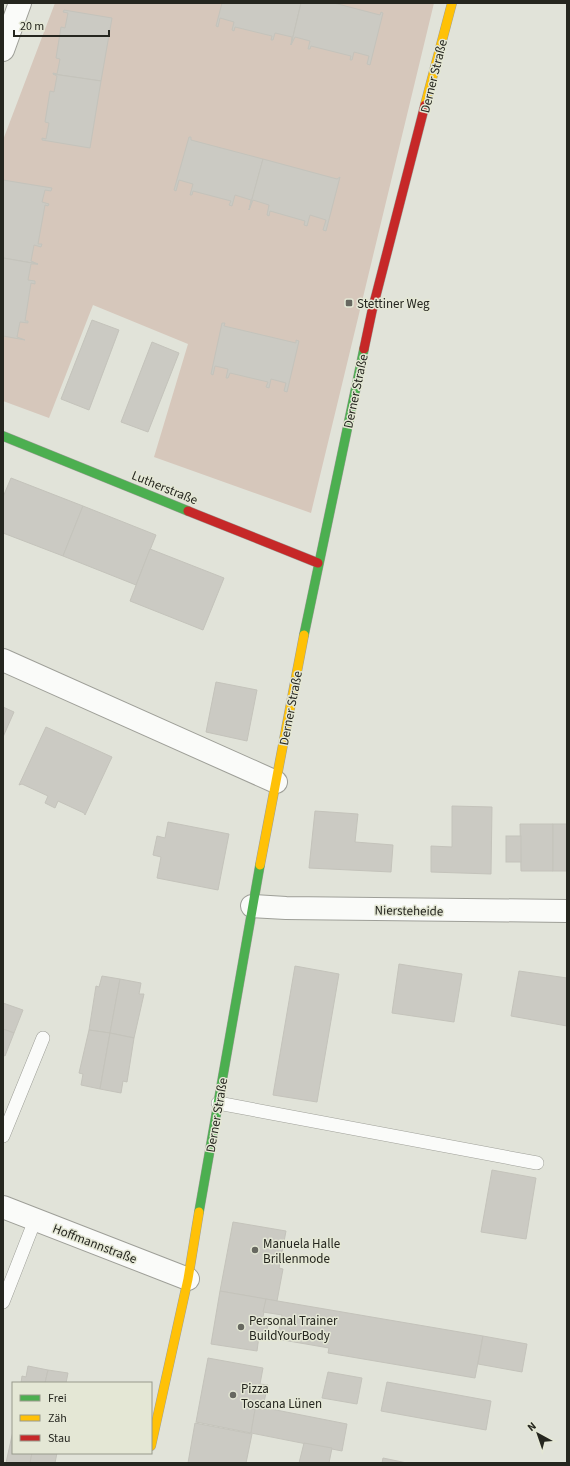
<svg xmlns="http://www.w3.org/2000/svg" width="570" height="1466" viewBox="0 0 570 1466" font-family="'Source Sans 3',sans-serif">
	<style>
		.green { fill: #d6c7bb }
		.building { fill: #cbcac3; stroke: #c4c3bb }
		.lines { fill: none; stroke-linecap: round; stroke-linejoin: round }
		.lane-casing { stroke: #9e9f98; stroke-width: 14 }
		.street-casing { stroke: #9e9f98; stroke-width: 24 }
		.fast-casing { stroke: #9e9f98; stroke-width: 10 }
		.slow-casing { stroke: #9e9f98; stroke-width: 10 }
		.jam-casing { stroke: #9e9f98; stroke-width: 10 }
		.lane { stroke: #fafbf9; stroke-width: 13 }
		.street { stroke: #fafbf9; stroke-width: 22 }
		.fast { stroke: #4caf50; stroke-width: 9 }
		.slow { stroke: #ffc107; stroke-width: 9 }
		.jam { stroke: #c62828; stroke-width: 9 }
		.poi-dot { fill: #676860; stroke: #e4e7d5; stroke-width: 1.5 }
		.labels { text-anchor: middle; stroke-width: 3; stroke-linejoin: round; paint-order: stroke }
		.street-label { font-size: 13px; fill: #25261f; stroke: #e4e7d5 }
		.poi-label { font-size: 13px; fill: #25261f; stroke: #e4e7d5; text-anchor: start }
	</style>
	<rect width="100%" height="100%" fill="#e1e3d9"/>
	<polygon class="green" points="55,3 434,3 311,513 154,457 188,344 93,305 49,418 3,401 3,140"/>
	<g class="building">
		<polygon points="222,3 301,3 291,45 292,37 275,33 273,40 271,40 272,36 235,27 234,31 232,30 234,22 220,18 218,27 216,26"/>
		<polygon points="301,3 334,3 380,15 381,12 383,13 370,65 367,64 369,56 354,52 352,60 350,60 351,56 311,46 310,49 308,49 310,41 295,37 291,45"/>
		<polygon points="64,10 112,18 101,81 53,74 53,73 57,74 60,59 56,58 61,27 65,28 68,13 63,12"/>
		<polygon points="53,74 101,81 90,148 42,140 42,138 46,139 49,123 45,122 50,91 54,92 57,76"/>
		<polygon points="189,137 191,137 191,140 263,159 249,210 251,200 235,195 232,206 229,205 231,201 193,191 192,195 190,195 193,184 179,180 176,191 174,190"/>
		<polygon points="263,159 337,179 340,177 326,231 323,230 326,220 310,215 307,226 304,225 305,221 270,211 269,216 267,215 269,205 253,200 249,210"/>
		<polygon points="3,180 52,188 51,191 45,190 42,202 49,204 48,206 45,205 38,244 42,244 41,247 34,245 31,261 38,264 3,258"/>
		<polygon points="3,258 38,264 31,264 28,280 35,281 35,284 31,283 25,321 28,321 28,323 20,322 17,337 25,340 3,336"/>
		<polygon points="92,320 119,330 89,410 61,399"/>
		<polygon points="222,323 225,323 224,326 296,343 296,340 299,341 287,392 284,391 286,383 271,379 269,388 266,387 268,382 230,373 228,378 226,378 228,369 215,366 213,375 211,374"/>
		<polygon points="152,342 179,353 148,432 121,422"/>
		<polygon points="11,478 83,506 63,556 3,533 3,497"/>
		<polygon points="83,506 156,535 136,585 63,556"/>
		<polygon points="150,549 224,578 203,630 130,601"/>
		<polygon points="216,682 257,690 247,741 206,732"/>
		<polygon points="3,707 14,712 3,737"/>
		<polygon points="46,727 112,757 85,815 84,813 58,801 55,808 45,803 48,796 22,784 19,785"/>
		<polygon points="452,806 492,807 491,874 431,872 431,846 452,847"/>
		<polygon points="315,811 358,814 355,842 393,845 391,872 309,868"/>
		<polygon points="168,822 229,834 218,890 157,878 161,857 153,855 157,836 165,838"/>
		<polygon points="520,824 553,824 553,871 521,871"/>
		<rect x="553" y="824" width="14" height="47"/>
		<rect x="506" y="836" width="15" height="26"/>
		<polygon points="399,964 462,974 454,1022 392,1013"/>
		<polygon points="295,966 339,974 317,1102 273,1095"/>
		<polygon points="519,971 567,978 567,1026 511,1016"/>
		<polygon points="102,976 120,979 110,1033 89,1030 96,986 99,987"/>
		<polygon points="120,979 141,983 139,994 144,994 134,1038 110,1033"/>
		<polygon points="3,1003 23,1010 14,1033 3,1029"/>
		<polygon points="3,1029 14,1033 5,1056 3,1055"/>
		<polygon points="89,1030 110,1033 100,1089 81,1085 83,1074 79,1073"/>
		<polygon points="110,1033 134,1038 127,1082 123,1081 121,1093 100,1089"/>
		<polygon points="492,1170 536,1178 526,1239 481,1232"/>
		<polygon points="233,1222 286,1231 279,1268 283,1269 277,1301 220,1291"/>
		<polygon points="220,1291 266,1299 263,1317 269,1318 266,1338 259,1336 257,1351 211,1344"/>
		<polygon points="266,1299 483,1336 475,1378 328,1353 329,1348 277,1339 282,1315 263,1312"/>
		<polygon points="483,1336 527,1344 522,1372 478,1364"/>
		<polygon points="208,1358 263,1368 260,1384 268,1385 263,1406 256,1404 251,1433 196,1422"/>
		<polygon points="28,1366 48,1370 45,1383 21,1383 22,1376 26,1377"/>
		<polygon points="48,1370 68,1373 66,1383 45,1383"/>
		<polygon points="328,1372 362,1378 357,1404 322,1398"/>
		<polygon points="387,1382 491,1401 486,1430 381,1411"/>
		<polygon points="256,1404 272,1406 271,1409 347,1424 342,1451 251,1433"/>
		<polygon points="195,1423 252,1434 246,1463 188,1463"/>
		<polygon points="13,1431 13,1453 32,1453 30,1463 6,1463"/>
		<polygon points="304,1443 332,1448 329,1463 299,1463"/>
		<polygon points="32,1453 57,1453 55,1463 30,1463"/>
		<polygon points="383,1458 407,1463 382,1463"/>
	</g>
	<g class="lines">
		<defs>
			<g id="lane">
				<polyline points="218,1103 537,1163"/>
				<polyline points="3,1136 43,1038"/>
				<polyline points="3,1302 35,1220"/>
			</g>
			<g id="street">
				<polyline points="3,50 20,3"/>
				<polyline points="3,660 276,782"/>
				<polyline points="252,906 286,908 567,911"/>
				<polyline points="3,1207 188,1279"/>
			</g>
			<g id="fast">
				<polyline points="3,436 188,511"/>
				<polyline points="304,635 364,349"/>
				<polyline points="199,1212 260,865"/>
			</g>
			<g id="slow">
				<polyline points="425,105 452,3"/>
				<polyline points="260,865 304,635"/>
				<polyline points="151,1446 188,1279 199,1212"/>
			</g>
			<g id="jam">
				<polyline points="364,349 372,311 425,105"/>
				<polyline points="188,511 318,563"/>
			</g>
		</defs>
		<use href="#lane" class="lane-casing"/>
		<use href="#street" class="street-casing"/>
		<use href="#fast" class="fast-casing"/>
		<use href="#slow" class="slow-casing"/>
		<use href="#jam" class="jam-casing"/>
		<use href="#lane" class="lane"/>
		<use href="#street" class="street"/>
		<use href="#fast" class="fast"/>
		<use href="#slow" class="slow"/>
		<use href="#jam" class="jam"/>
	</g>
	<g class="poi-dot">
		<rect x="345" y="299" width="8" height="8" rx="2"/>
		<circle cx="255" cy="1250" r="4"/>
		<circle cx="241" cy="1327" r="4"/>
		<circle cx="233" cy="1395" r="4"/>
	</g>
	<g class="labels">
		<g class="street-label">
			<text transform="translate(433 76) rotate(-76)" y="5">Derner Straße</text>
			<text transform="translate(355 391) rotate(-78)" y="5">Derner Straße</text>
			<text transform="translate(165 487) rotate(22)" y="5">Lutherstraße</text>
			<text transform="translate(290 708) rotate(-79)" y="5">Derner Straße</text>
			<text transform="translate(409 910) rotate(1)" y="5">Niersteheide</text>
			<text transform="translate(216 1115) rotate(-80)" y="5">Derner Straße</text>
			<text transform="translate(95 1243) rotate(21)" y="5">Hoffmannstraße</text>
		</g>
		<g class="poi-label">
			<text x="357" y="308">Stettiner Weg</text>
			<text x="263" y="1248">Manuela Halle<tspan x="263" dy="15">Brillenmode</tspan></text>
			<text x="249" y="1325">Personal Trainer<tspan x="249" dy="15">BuildYourBody</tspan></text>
			<text x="241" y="1393">Pizza<tspan x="241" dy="15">Toscana Lünen</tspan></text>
		</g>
	</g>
	<rect width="570" height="1466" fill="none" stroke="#25261f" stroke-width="8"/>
	<rect x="12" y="1382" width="140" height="72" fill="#e4e7d5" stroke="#989a8c"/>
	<rect x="20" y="1395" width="20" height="6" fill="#4caf50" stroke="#989a8c"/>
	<text x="48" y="1402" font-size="12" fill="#25261f">Frei</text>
	<rect x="20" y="1415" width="20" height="6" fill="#ffc107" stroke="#989a8c"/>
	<text x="48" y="1422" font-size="12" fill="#25261f">Zäh</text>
	<rect x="20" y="1435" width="20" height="6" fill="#c62828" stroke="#989a8c"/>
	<text x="48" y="1442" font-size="12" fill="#25261f">Stau</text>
	<g transform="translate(538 1434) rotate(320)" stroke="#e4e7d5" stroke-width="3" paint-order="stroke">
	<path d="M0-3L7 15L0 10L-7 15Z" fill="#25261f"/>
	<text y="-6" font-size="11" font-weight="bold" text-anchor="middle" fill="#25261f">N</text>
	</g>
	<path d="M14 30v6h95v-6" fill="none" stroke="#25261f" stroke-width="2"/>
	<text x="20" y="30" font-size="12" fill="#25261f" stroke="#e4e7d5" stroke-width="3" paint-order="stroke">20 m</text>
</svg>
